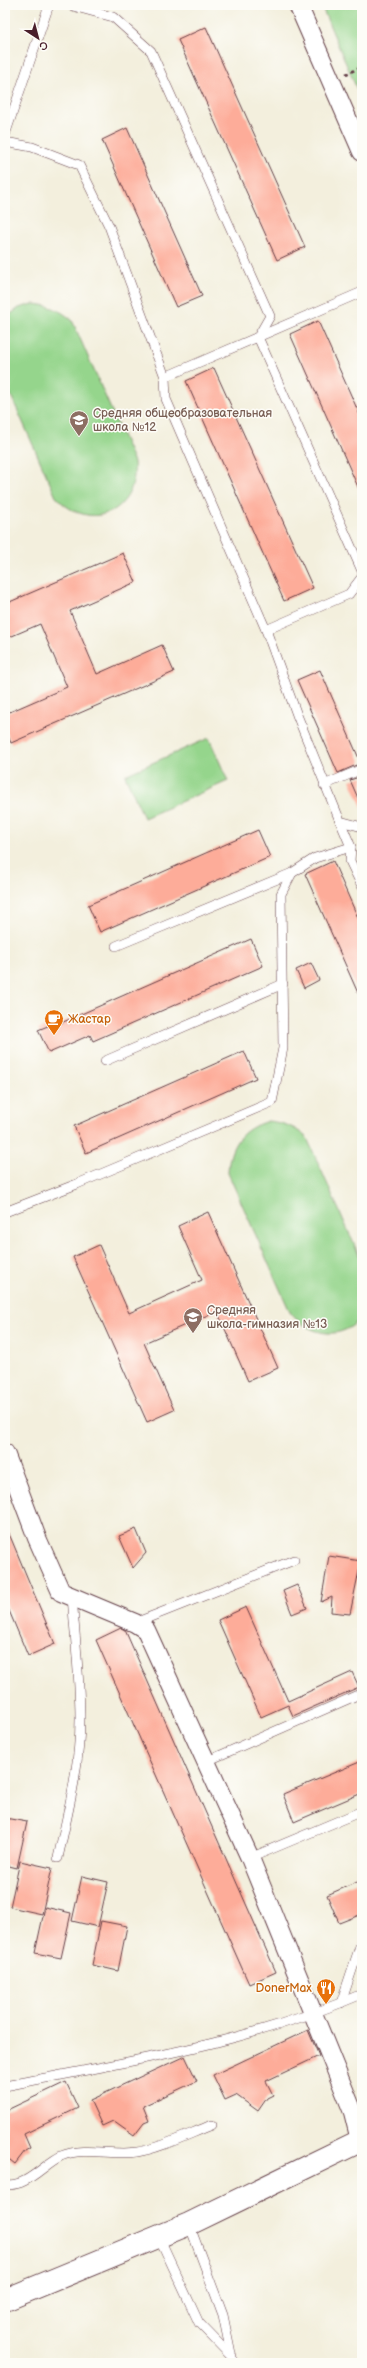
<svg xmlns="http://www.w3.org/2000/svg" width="367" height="2368" viewBox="0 0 367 2368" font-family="'Balsamiq Sans',sans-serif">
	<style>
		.green { fill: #95d58c; stroke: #707a5c }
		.building { fill: #fdac99 }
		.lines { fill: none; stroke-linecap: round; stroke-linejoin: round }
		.lane-casing { stroke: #633e46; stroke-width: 10 }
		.street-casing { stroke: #633e46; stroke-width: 20 }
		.secondary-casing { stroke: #633e46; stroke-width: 24 }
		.path { stroke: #633e46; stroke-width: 2.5; stroke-dasharray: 3 3; stroke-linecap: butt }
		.lane { stroke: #fff; stroke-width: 9 }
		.street { stroke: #fff; stroke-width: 18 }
		.secondary { stroke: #fff; stroke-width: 22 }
		.labels { text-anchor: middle; stroke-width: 3; stroke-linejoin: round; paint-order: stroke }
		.education-label { font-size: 12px; fill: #785e54; stroke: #fdfcf7; text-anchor: start }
		.food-label { font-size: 12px; fill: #c56008; stroke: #fdfcf7; text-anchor: start }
	</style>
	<rect width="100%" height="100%" fill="#fdfcf7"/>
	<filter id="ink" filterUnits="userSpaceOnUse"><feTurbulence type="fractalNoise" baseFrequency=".025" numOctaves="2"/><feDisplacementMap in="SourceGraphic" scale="8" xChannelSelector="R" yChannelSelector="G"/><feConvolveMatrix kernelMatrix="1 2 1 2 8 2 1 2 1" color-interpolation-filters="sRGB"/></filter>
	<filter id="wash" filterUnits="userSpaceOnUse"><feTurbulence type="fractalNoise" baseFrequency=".012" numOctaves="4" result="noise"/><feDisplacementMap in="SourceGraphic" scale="16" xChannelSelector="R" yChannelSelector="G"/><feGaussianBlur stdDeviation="0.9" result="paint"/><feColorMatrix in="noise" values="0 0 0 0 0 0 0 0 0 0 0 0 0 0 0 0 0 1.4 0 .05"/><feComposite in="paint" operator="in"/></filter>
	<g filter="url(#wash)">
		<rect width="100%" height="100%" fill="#f3efdd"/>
		<g class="green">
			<polygon points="321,5 362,5 362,101"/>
			<path d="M33 304C49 305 59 309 72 320L134 462C139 512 90 534 56 497L5 382V318L19 308Z"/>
			<polygon points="209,738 228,781 144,818 125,775"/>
			<path d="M268 1121C285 1123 295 1127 307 1138L362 1262V1316C343 1342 311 1336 291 1314L228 1173C229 1145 241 1129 268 1121Z"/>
		</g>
		<g id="blocks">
			<g class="building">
				<polygon points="206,27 305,247 277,260 178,40"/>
				<polygon points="127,128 202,296 176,307 102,140"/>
				<polygon points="318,321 362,420 362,496 290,334"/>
				<polygon points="214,368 313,588 284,601 186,381"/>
				<polygon points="123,553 136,582 70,611 97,674 162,645 174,672 11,743 5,729 5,714 67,687 40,624 5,639 5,604"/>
				<polygon points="320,670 361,763 338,773 297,680"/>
				<polygon points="362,776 362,807 350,780"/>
				<polygon points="258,830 270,857 100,932 88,905"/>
				<polygon points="333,861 362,927 362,1002 305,874"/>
				<polygon points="251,939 263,966 93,1041 90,1035 49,1053 38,1030 60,1021 61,1023"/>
				<polygon points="311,963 319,980 304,988 296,970"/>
				<polygon points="244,1051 256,1078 86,1153 74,1126"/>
				<polygon points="208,1212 278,1368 248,1381 217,1311 144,1343 174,1410 147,1422 73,1257 99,1245 129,1313 202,1280 178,1226"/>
				<polygon points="5,1524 55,1644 28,1656 5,1601"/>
				<polygon points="136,1529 146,1553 133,1568 119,1536"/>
				<polygon points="329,1556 361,1561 350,1614 331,1612 332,1597 321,1602"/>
				<polygon points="297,1585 307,1608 292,1614 283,1591"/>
				<polygon points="246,1607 288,1701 352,1672 359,1687 293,1716 288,1705 261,1717 218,1620"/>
				<polygon points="121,1628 125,1630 276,1972 249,1984 96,1640"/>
				<polygon points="362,1761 362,1793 294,1822 283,1794"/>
				<polygon points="5,1818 27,1822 17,1868 5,1865"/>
				<polygon points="20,1861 52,1868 42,1914 10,1907"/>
				<polygon points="82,1876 108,1882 98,1927 72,1921"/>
				<polygon points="362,1880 362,1914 339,1923 327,1895"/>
				<polygon points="45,1907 71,1913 61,1958 35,1953"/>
				<polygon points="101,1921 127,1926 118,1971 92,1965"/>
				<polygon points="308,2030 319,2056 266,2081 273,2095 267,2098 258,2111 236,2095 225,2100 213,2075"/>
				<polygon points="185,2056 197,2081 143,2106 149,2121 144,2123 134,2136 113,2121 102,2126 90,2100"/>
				<polygon points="66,2082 78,2108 24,2134 30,2148 25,2151 15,2164 5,2156 5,2111"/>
			</g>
		</g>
	</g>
	<g filter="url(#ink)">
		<use href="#blocks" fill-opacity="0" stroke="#633e46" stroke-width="1"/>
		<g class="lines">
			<defs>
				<g id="lane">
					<polyline points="69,5 113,17 151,51 270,316 258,337 362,571"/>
					<polyline points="5,135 49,5"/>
					<polyline points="5,142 32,147 79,165 109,226 165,377"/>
					<polyline points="362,292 165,377 166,399 266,630 349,594 362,577"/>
					<polyline points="266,630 297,715 340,821 362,827"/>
					<polyline points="324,785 362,769"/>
					<polyline points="340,821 351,847 350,861 362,886"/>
					<polyline points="116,946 292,873"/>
					<polyline points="105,1061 283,984"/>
					<polyline points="5,1212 77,1184 272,1102 283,1048 281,894 292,873 315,858 351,847"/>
					<polyline points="135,1623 294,1560"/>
					<polyline points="205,1762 362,1693"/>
					<path d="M58 1858C68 1812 80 1766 80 1719 80 1678 75 1637 72 1596"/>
					<polyline points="250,1858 362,1811"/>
					<polyline points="341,2003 362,1940"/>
					<path d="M5 2086C125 2062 249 2043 362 1994"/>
					<path d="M5 2184C25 2189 44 2164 61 2156 85 2146 112 2156 137 2152 159 2149 191 2133 212 2125"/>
					<polyline points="189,2224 223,2315 233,2363"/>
					<polyline points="159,2237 199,2323 230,2355"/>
				</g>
				<g id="street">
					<polyline points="298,5 362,152"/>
					<polyline points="5,1453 37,1538 61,1592 135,1623 146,1630 250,1858 353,2112 360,2140"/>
				</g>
				<polyline id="secondary" points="5,2300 189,2224 362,2140"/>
			</defs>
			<use href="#lane" class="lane-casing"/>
			<use href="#street" class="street-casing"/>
			<use href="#secondary" class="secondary-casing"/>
			<polyline class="path" points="346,74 362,67"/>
			<use href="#lane" class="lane"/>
			<use href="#street" class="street"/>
			<use href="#secondary" class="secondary"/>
		</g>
	</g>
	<defs>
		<symbol id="school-pin" viewBox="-11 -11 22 30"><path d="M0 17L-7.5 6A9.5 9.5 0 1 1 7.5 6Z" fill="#8d6e63" stroke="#fdfcf7"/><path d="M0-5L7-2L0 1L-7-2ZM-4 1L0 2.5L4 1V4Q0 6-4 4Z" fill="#fff"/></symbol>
		<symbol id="cafe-pin" viewBox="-11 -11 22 30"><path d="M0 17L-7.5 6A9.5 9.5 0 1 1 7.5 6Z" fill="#e8710a" stroke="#fdfcf7"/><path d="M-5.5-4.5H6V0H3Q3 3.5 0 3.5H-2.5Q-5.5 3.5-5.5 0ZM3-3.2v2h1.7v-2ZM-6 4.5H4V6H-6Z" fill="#fff"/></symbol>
		<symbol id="restaurant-pin" viewBox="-11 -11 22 30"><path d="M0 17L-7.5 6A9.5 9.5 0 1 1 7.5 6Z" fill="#e8710a" stroke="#fdfcf7"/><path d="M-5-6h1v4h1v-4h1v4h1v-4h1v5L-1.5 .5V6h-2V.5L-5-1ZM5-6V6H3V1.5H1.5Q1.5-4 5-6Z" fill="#fff"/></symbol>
	</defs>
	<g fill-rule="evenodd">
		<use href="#school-pin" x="68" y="409" width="22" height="30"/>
		<use href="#cafe-pin" x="43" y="1008" width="22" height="30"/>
		<use href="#school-pin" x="182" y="1306" width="22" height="30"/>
		<use href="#restaurant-pin" x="315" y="1977" width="22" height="30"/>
	</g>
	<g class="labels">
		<g class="education-label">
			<text x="93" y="417">Средняя общеобразовательная<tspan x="93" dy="14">школа №12</tspan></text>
			<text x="207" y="1314">Средняя<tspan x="207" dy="14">школа-гимназия №13</tspan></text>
		</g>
		<g class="food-label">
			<text x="68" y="1023">Жастар</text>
			<text x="312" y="1992" text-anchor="end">DonerMax</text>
		</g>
	</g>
	<rect width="367" height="2368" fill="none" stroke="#fdfcf7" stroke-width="20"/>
	<g transform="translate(38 38) rotate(144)" stroke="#fdfcf7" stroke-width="3" paint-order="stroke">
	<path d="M0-3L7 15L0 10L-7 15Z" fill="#4a1f2b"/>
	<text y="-6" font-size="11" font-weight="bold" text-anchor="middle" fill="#4a1f2b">С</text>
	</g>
</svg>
